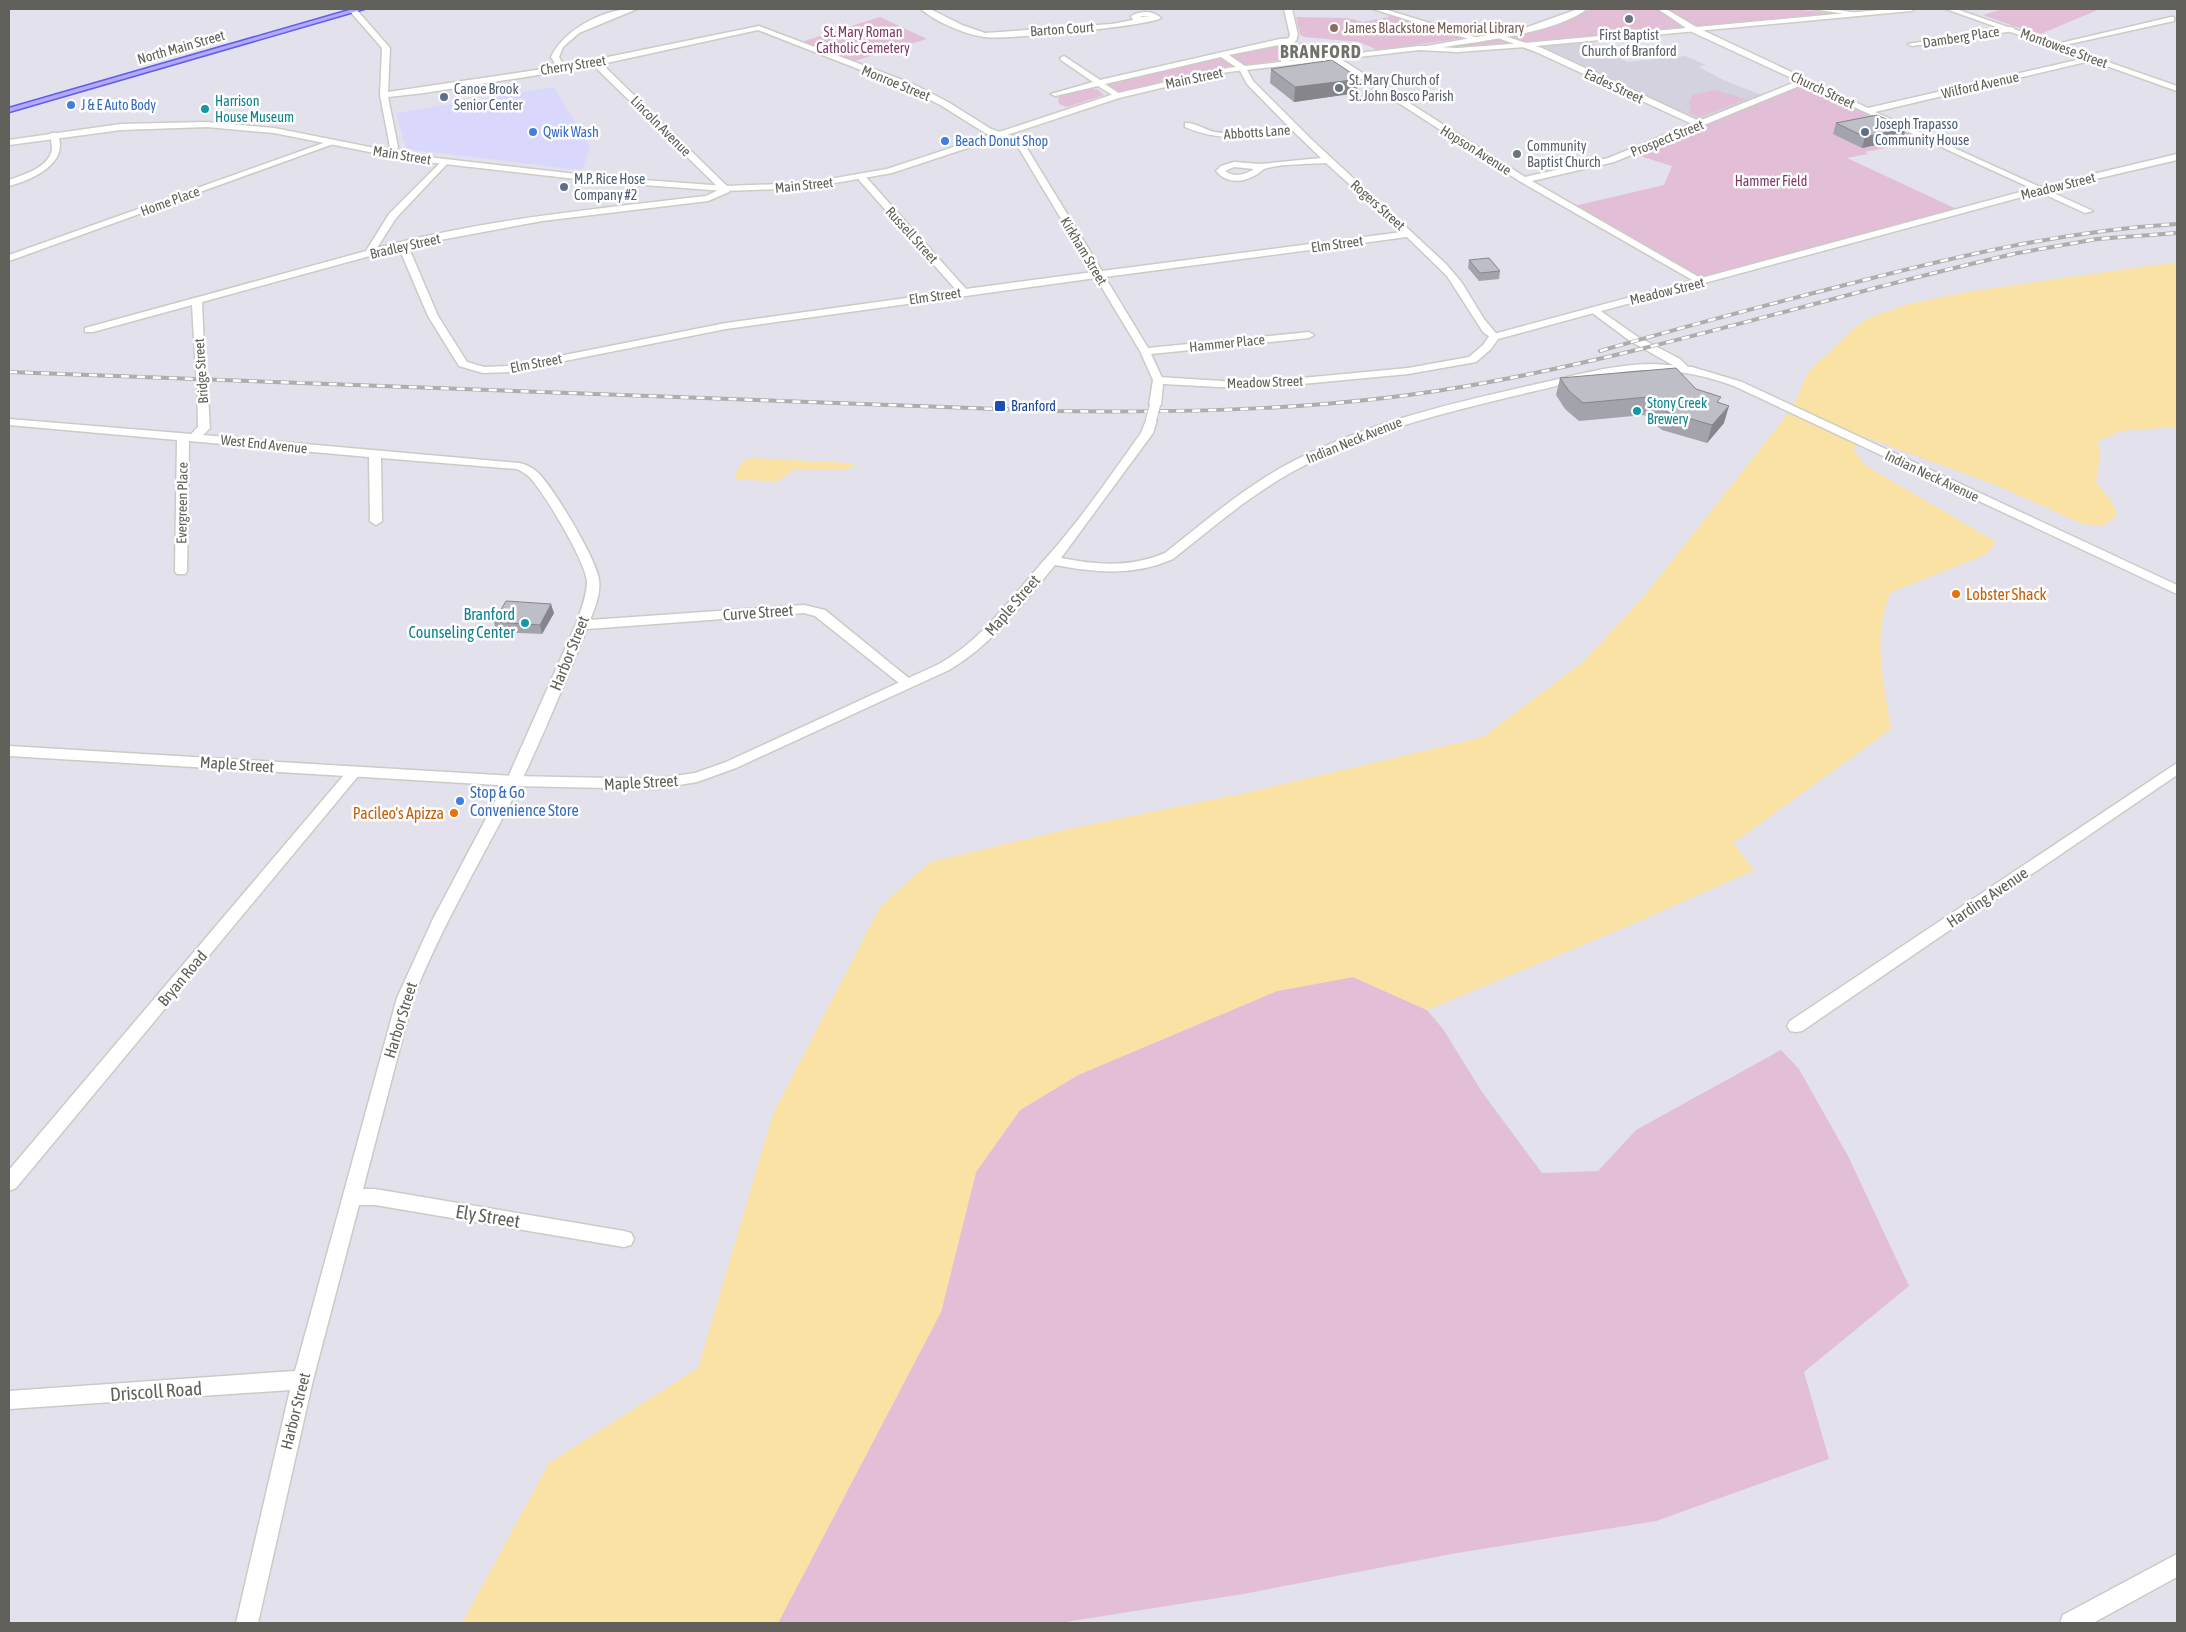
<svg xmlns="http://www.w3.org/2000/svg" width="2186" height="1632" viewBox="0 0 2186 1632" font-family="'Asap Condensed',sans-serif">
	<style>
		.commercial { fill: #d9d7fb }
		.education { fill: #d3d2de }
		.green { fill: #e2bfd7 }
		.water { fill: #f9e2a4 }
		.lines { fill: none; stroke-linecap: round; stroke-linejoin: round }
		.minor-casing { stroke: #cbcbc5; stroke-width: 3 }
		.tertiary-casing { stroke: #cbcbc5; stroke-width: 3 }
		.secondary-casing { stroke: #cdccc5; stroke-width: 3 }
		.primary-casing { stroke: #625fe7; stroke-width: 3 }
		.minor { fill: #fff; fill-rule: evenodd }
		.tertiary { fill: #fff; fill-rule: evenodd }
		.secondary { fill: #fff; fill-rule: evenodd }
		.primary { fill: #b4a9f9; fill-rule: evenodd }
		.rail-casing { stroke: #adadac; stroke-width: 4 }
		.rail { stroke: #fff; stroke-width: 2.5; stroke-dasharray: 8; stroke-linecap: butt }
		.minor-bridge-casing { stroke: #cbcbc5; stroke-width: 12; stroke-linecap: butt }
		.tertiary-bridge-casing { stroke: #cbcbc5; stroke-width: 12; stroke-linecap: butt }
		.minor-bridge { stroke: #fff; stroke-width: 10 }
		.tertiary-bridge { stroke: #fff; stroke-width: 10 }
		.wall { fill: #a3a3ab }
		.shaded-wall { fill: #85858b }
		.building { fill: #bebec7; stroke: #85858b }
		.worship-dot { fill: #6b7280; stroke: #fff; stroke-width: 2 }
		.education-dot { fill: #8d6e63; stroke: #fff; stroke-width: 2 }
		.service-dot { fill: #5c6f8a; stroke: #fff; stroke-width: 2 }
		.shop-dot { fill: #3f7fe0; stroke: #fff; stroke-width: 2 }
		.culture-dot { fill: #0f9aa8; stroke: #fff; stroke-width: 2 }
		.transit-dot { fill: #1a4fb4; stroke: #fff; stroke-width: 2 }
		.food-dot { fill: #e8710a; stroke: #fff; stroke-width: 2 }
		.labels { text-anchor: middle; stroke-width: 5; stroke-linejoin: round; paint-order: stroke }
		.far-education-label { font-size: 14px; fill: #785e54; stroke: #fff; text-anchor: start }
		.far-street-label { font-size: 14px; fill: #61605a; stroke: #fff }
		.far-park-label { font-size: 14px; fill: #803a68; stroke: #fff }
		.far-worship-label { font-size: 14px; fill: #5b616d; stroke: #fff; text-anchor: start }
		.far-service-label { font-size: 14px; fill: #4e5e75; stroke: #fff; text-anchor: start }
		.far-culture-label { font-size: 14px; fill: #0d838f; stroke: #fff; text-anchor: start }
		.far-shop-label { font-size: 14px; fill: #366cbe; stroke: #fff; text-anchor: start }
		.far-transit-label { font-size: 14px; fill: #164399; stroke: #fff; text-anchor: start }
		.food-label { font-size: 16px; fill: #c56008; stroke: #fff; text-anchor: start }
		.street-label { font-size: 16px; fill: #61605a; stroke: #fff }
		.culture-label { font-size: 16px; fill: #0d838f; stroke: #fff; text-anchor: end }
		.shop-label { font-size: 16px; fill: #366cbe; stroke: #fff; text-anchor: start }
		.far-district-label { font-size: 18px; font-weight: bold; letter-spacing: 1px; fill: #73716b; stroke: #fff }
		.near-street-label { font-size: 19px; fill: #61605a; stroke: #fff }
	</style>
	<rect width="100%" height="100%" fill="#e2e1ec"/>
	<polygon class="commercial" points="554,87 590,147 582,170 406,149 396,113"/>
	<polygon class="education" points="1588,41 1627,62 1685,56 1706,65 1699,67 1723,80 1767,97 1700,125 1585,72 1539,46"/>
	<g class="green">
		<polygon points="1592,9 1658,9 1687,27 1525,43 1451,47 1527,33 1572,18"/>
		<polygon points="1667,9 1792,9 1841,14 1700,27 1695,26"/>
		<polygon points="2003,9 2100,9 2038,35 1983,15"/>
		<polygon points="1389,15 1465,38 1378,50 1359,42 1304,37 1300,34 1296,17 1347,18 1363,22 1389,17"/>
		<polygon points="880,17 927,39 851,62 801,42"/>
		<path d="M1301 42 1324 47 1329 45 1330 47 1345 48 1346 45 1359 46 1364 49 1360 52C1342 54 1309 62 1292 56L1293 49Z"/>
		<polygon points="1286,43 1279,60 1276,61 1245,65 1230,56"/>
		<polygon points="1214,58 1225,58 1233,66 1121,92 1116,92 1106,85"/>
		<polygon points="1805,81 1928,139 1865,152 1868,154 1847,158 1961,211 1701,282 1570,207 1664,185 1672,166 1630,153"/>
		<polygon points="1088,88 1097,89 1104,95 1067,107 1059,104 1058,98 1062,94"/>
		<polygon points="1715,90 1747,99 1699,117 1689,113 1691,111 1689,102 1693,95"/>
		<polygon points="1353,977 1427,1010 1443,1029 1482,1092 1542,1173 1598,1171 1636,1130 1781,1050 1799,1069 1848,1156 1909,1286 1804,1372 1829,1459 1656,1521 1457,1553 1243,1594 1059,1623 778,1623 941,1312 976,1172 1020,1110 1078,1075 1277,991"/>
	</g>
	<g class="water">
		<path d="M2177 262V427L2120 431 2098 441 2100 455 2096 482 2113 504 2117 515 2103 526 2083 524 1998 486 1863 436 1853 450 1866 466 1996 542 1987 554 1891 592C1871 634 1884 685 1891 729L1733 843 1754 870 1633 924 1427 1010 1353 977 1277 991 1078 1075 1020 1110 976 1172 941 1312 778 1623H462L549 1463 698 1368 773 1114 880 907 930 862 1069 829 1254 791 1483 737 1583 662 1644 596 1791 410 1808 372 1859 324 1872 317 1908 304 1973 291Z"/>
		<path d="M751 458 849 463 854 464V467L848 469H795L777 482 735 479C736 469 741 460 751 458Z"/>
	</g>
	<g class="lines">
		<defs>
			<g id="minor">
				<path d="M348 9H356L390 48 388 92 557 67 551 57C564 29 607 7 637 9L579 33 563 47 559 57 564 66 759 26 913 84 948 102 991 129 1018 138 1025 145 1102 271 1402 232 1326 163C1311 164 1277 164 1264 169 1261 171 1258 174 1254 176 1241 183 1226 183 1216 171L1221 166 1234 162 1261 164 1321 158 1293 131C1256 137 1221 143 1185 127V123C1195 122 1205 130 1215 132 1239 136 1265 131 1289 127L1247 84 1239 69 1221 57 1105 84 1120 94 1121 96 1117 98 1098 86 1055 96 1051 94 1093 82 1061 60 1060 58 1064 56 1100 80 1280 39 1296 38 1297 40 1293 42 1229 55 1245 66 1253 81 1311 139 1446 264 1462 283 1484 319 1499 337 1494 340 1483 332 1447 276 1407 237 1105 277 1148 348 1309 332 1314 335 1309 338 1151 354 1163 380 1158 383 1153 380 1140 351 1096 278 726 329 509 372 483 373 459 366 428 316 399 248 202 302 205 374 201 375 196 372 192 305 93 332H85V328L366 251 389 214 444 159 447 160V164L396 218 377 248C484 219 596 209 706 196L720 189 594 66 424 93 388 97 398 147 391 156H385L384 154 390 147 380 95 382 48ZM758 30 907 88 942 106 985 133 1012 142 1018 147 1093 272 966 289 865 176H859V180L957 291 726 323 509 366 484 367 467 362 438 316 408 246 542 221 708 201 729 192V188L602 64ZM1234 167 1254 169C1244 175 1235 178 1225 171Z"/>
				<path d="M921 9H930L962 25 985 33 1112 24 1133 20 1131 16C1141 11 1152 10 1161 18 1149 26 1002 40 984 37 964 34 936 22 921 9ZM1142 16 1151 17H1140Z"/>
				<polygon points="1373,9 1384,9 1485,40 1478,42"/>
				<polygon points="1658,9 1666,9 1698,28 1868,108 2094,56 2094,60 1875,112 2093,211 2085,213 1804,84 1614,162 1532,181 1704,280 1704,284 1701,285 1521,182 1329,58 1336,56 1525,177 1608,158 1692,124 1536,52 1498,38 1498,34 1542,48 1699,121 1798,81 1692,32"/>
				<polygon points="1813,9 1833,9 1862,14 1858,16"/>
				<polygon points="2171,17 2174,17 2174,21 2056,47 2052,45"/>
				<polygon points="2011,27 2015,29 2014,31 1912,46 1908,44"/>
				<path d="M51 133H57C71 163 32 180 9 186V180C23 175 50 167 52 149 52 143 50 138 51 133Z"/>
				<polygon points="329,141 336,143 9,261 9,255"/>
				<polygon points="1595,307 1638,337 1680,359 1690,369 1685,372 1630,341 1591,312 1591,308"/>
				<path d="M202 379 207 382 210 428 203 435 519 463C525 464 531 467 536 471 551 483 597 560 599 580 601 593 595 608 590 620L804 605 825 610 916 684 909 688 904 687 815 616 804 613 587 629C565 682 543 737 517 790 482 859 442 925 413 998L363 1189H375L624 1231 631 1233 634 1239 631 1245 624 1247 375 1205H359L313 1380 258 1623H236L290 1390 9 1409V1391L295 1371 397 998 433 919 509 775 577 622C581 609 587 595 587 581 585 561 546 496 532 480 528 475 523 472 517 469L381 458 382 521 376 525 370 521 369 457 189 441 187 571 185 574H177L175 571 177 440 9 425V419L191 434 198 427 197 382Z"/>
				<polygon points="2177,763 2177,775 1802,1031 1796,1032 1790,1031 1787,1026 1790,1021"/>
				<polygon points="354,767 361,772 359,775 16,1188 9,1191 9,1170 349,769"/>
				<polygon points="2177,1554 2177,1577 2093,1623 2060,1623 2063,1615"/>
			</g>
			<g id="tertiary">
				<polygon points="1284,9 1292,9 1298,35 1290,52 1289,63 1285,65 1281,63 1282,52 1290,35"/>
				<path d="M1578 9H1587C1556 34 1460 45 1419 50L1415 48 1522 29Z"/>
				<polygon points="2177,154 2177,160 2040,192 1498,339 1491,349 1476,362 1408,374 1270,387 1238,388 1163,384 1161,405 1155,408 1149,405 1153,380 1158,377 1238,382 1270,381 1408,368 1469,357 1483,345 1490,335 2035,188"/>
				<path d="M1655 364 1692 367 1742 382 2177 585V594L1734 386C1705 375 1674 369 1642 370 1605 372 1570 383 1535 391 1451 411 1367 430 1292 472 1249 496 1212 528 1173 559 1134 576 1097 573 1055 565 1023 603 993 644 949 670L736 768 697 782 655 789 514 786 9 756V746L514 776 655 779 695 773 726 762 939 664C985 638 1013 595 1047 557 1081 519 1111 475 1141 433L1147 418 1151 417 1157 420 1153 433 1061 558C1097 565 1130 568 1165 553 1203 523 1241 490 1284 466 1360 425 1444 405 1528 386 1570 377 1611 364 1655 364Z"/>
			</g>
			<g id="secondary">
				<polygon points="1890,9 1915,9 1911,11 1525,47 1457,52 1419,50 1228,72 1119,98 892,173 806,188 725,191 603,182 410,160 274,133 207,127 121,130 9,145 9,140 121,124 207,122 274,128 410,155 603,177 725,186 806,183 887,169 1114,94 1228,68 1419,46 1457,48 1525,43"/>
				<polygon points="1946,9 1956,9 2177,86 2177,91"/>
			</g>
			<polygon id="primary" points="353,9 364,9 9,112 9,108"/>
		</defs>
		<use href="#minor" class="minor-casing"/>
		<use href="#tertiary" class="tertiary-casing"/>
		<use href="#secondary" class="secondary-casing"/>
		<use href="#primary" class="primary-casing"/>
		<use href="#minor" class="minor"/>
		<use href="#tertiary" class="tertiary"/>
		<use href="#secondary" class="secondary"/>
		<use href="#primary" class="primary"/>
		<defs>
			<g id="rail">
				<path d="M1600 351C1683 327 1766 305 1849 284 1957 256 2065 231 2177 224"/>
				<path d="M9 372 1049 411C1194 413 1340 410 1484 383 1664 350 1839 293 2018 253L2097 239 2177 233"/>
			</g>
		</defs>
		<use href="#rail" class="rail-casing"/>
		<use href="#rail" class="rail"/>
		<defs>
			<polyline id="minor-bridge" points="201,372 202,382"/>
			<polyline id="tertiary-bridge" points="1151,420 1155,405"/>
		</defs>
		<use href="#minor-bridge" class="minor-bridge-casing"/>
		<use href="#tertiary-bridge" class="tertiary-bridge-casing"/>
		<use href="#minor-bridge" class="minor-bridge"/>
		<use href="#tertiary-bridge" class="tertiary-bridge"/>
	</g>
	<g class="wall">
		<polygon points="1271,69 1358,78 1357,92 1350,93 1350,94 1294,102 1270,83"/>
		<polygon points="1836,123 1906,128 1903,139 1862,148 1833,134"/>
		<polygon points="1469,260 1500,271 1499,279 1479,281 1468,268"/>
		<polygon points="1560,378 1696,389 1719,402 1724,423 1707,443 1662,430 1644,415 1579,421 1565,409 1556,395"/>
		<polygon points="554,613 542,634 496,632 494,622"/>
	</g>
	<g class="shaded-wall">
		<polygon points="1358,78 1357,92 1350,93 1350,94 1294,102 1295,87"/>
		<polygon points="1906,128 1903,139 1862,148 1865,137"/>
		<polygon points="1729,406 1724,423 1707,443 1712,425"/>
		<polygon points="551,604 554,613 542,634 540,625"/>
	</g>
	<g class="building">
		<polygon points="1332,60 1358,78 1350,79 1352,80 1295,87 1271,69"/>
		<polygon points="1877,115 1906,128 1865,137 1836,123"/>
		<polygon points="1489,258 1500,271 1480,273 1469,260"/>
		<polygon points="1676,368 1696,389 1721,397 1717,402 1729,406 1712,425 1667,412 1648,397 1583,403 1569,391 1560,378"/>
		<polygon points="506,601 551,604 540,625 494,622"/>
	</g>
	<g class="worship-dot">
		<circle cx="1629" cy="19" r="5"/>
		<circle cx="1339" cy="88" r="5"/>
		<circle cx="1517" cy="154" r="5"/>
	</g>
	<circle class="education-dot" cx="1334" cy="28" r="5"/>
	<g class="service-dot">
		<circle cx="444" cy="97" r="5"/>
		<circle cx="1865" cy="132" r="5"/>
		<circle cx="564" cy="187" r="5"/>
	</g>
	<g class="shop-dot">
		<circle cx="71" cy="105" r="5"/>
		<circle cx="533" cy="132" r="5"/>
		<circle cx="945" cy="141" r="5"/>
		<circle cx="460" cy="801" r="5"/>
	</g>
	<g class="culture-dot">
		<circle cx="205" cy="109" r="5"/>
		<circle cx="1637" cy="411" r="5"/>
		<circle cx="525" cy="623" r="5"/>
	</g>
	<rect class="transit-dot" x="994" y="400" width="12" height="12" rx="2.5"/>
	<g class="food-dot">
		<circle cx="1956" cy="594" r="5"/>
		<circle cx="454" cy="813" r="5"/>
	</g>
	<g class="labels">
		<g class="far-education-label">
			<text x="1344" y="33">James Blackstone Memorial Library</text>
		</g>
		<g class="far-street-label">
			<text transform="translate(1062 29) rotate(-4)" y="5">Barton Court</text>
			<text transform="translate(1961 37) rotate(-9)" y="5">Damberg Place</text>
			<text transform="translate(181 47) rotate(-16)" y="5">North Main Street</text>
			<text transform="translate(2064 48) rotate(20)" y="5">Montowese Street</text>
			<text transform="translate(573 65) rotate(-9)" y="5">Cherry Street</text>
			<text transform="translate(1194 78) rotate(-12)" y="5">Main Street</text>
			<text transform="translate(896 83) rotate(22)" y="5">Monroe Street</text>
			<text transform="translate(1980 85) rotate(-13)" y="5">Wilford Avenue</text>
			<text transform="translate(1614 86) rotate(25)" y="5">Eades Street</text>
			<text transform="translate(1823 90) rotate(25)" y="5">Church Street</text>
			<text transform="translate(661 126) rotate(45)" y="5">Lincoln Avenue</text>
			<text transform="translate(1257 132) rotate(-4)" y="5">Abbotts Lane</text>
			<text transform="translate(1667 138) rotate(-22)" y="5">Prospect Street</text>
			<text transform="translate(1476 150) rotate(32)" y="5">Hopson Avenue</text>
			<text transform="translate(402 155) rotate(9)" y="5">Main Street</text>
			<text transform="translate(804 185) rotate(-6)" y="5">Main Street</text>
			<text transform="translate(2058 186) rotate(-14)" y="5">Meadow Street</text>
			<text transform="translate(170 201) rotate(-20)" y="5">Home Place</text>
			<text transform="translate(1378 205) rotate(42)" y="5">Rogers Street</text>
			<text transform="translate(912 235) rotate(48)" y="5">Russell Street</text>
			<text transform="translate(1337 244) rotate(-8)" y="5">Elm Street</text>
			<text transform="translate(405 246) rotate(-13)" y="5">Bradley Street</text>
			<text transform="translate(1084 251) rotate(59)" y="5">Kirkham Street</text>
			<text transform="translate(1667 291) rotate(-14)" y="5">Meadow Street</text>
			<text transform="translate(935 296) rotate(-8)" y="5">Elm Street</text>
			<text transform="translate(1227 343) rotate(-6)" y="5">Hammer Place</text>
			<text transform="translate(536 363) rotate(-11)" y="5">Elm Street</text>
			<text transform="translate(201 371) rotate(-94)" y="5">Bridge Street</text>
			<text transform="translate(1265 382) rotate(-2)" y="5">Meadow Street</text>
			<text transform="translate(1354 440) rotate(-22)" y="5">Indian Neck Avenue</text>
			<text transform="translate(264 444) rotate(6)" y="5">West End Avenue</text>
			<text transform="translate(1932 476) rotate(25)" y="5">Indian Neck Avenue</text>
			<text transform="translate(182 503) rotate(-89)" y="5">Evergreen Place</text>
		</g>
		<g class="far-park-label">
			<text x="863" y="37">St. Mary Roman<tspan x="863" dy="16">Catholic Cemetery</tspan></text>
			<text x="1771" y="186">Hammer Field</text>
		</g>
		<g class="far-worship-label">
			<text x="1629" y="40" text-anchor="middle">First Baptist<tspan x="1629" dy="16">Church of Branford</tspan></text>
			<text x="1349" y="85">St. Mary Church of<tspan x="1349" dy="16">St. John Bosco Parish</tspan></text>
			<text x="1527" y="151">Community<tspan x="1527" dy="16">Baptist Church</tspan></text>
		</g>
		<g class="far-service-label">
			<text x="454" y="94">Canoe Brook<tspan x="454" dy="16">Senior Center</tspan></text>
			<text x="1875" y="129">Joseph Trapasso<tspan x="1875" dy="16">Community House</tspan></text>
			<text x="574" y="184">M.P. Rice Hose<tspan x="574" dy="16">Company #2</tspan></text>
		</g>
		<g class="far-culture-label">
			<text x="215" y="106">Harrison<tspan x="215" dy="16">House Museum</tspan></text>
			<text x="1647" y="408">Stony Creek<tspan x="1647" dy="16">Brewery</tspan></text>
		</g>
		<g class="far-shop-label">
			<text x="81" y="110">J &amp; E Auto Body</text>
			<text x="543" y="137">Qwik Wash</text>
			<text x="955" y="146">Beach Donut Shop</text>
		</g>
		<g class="far-transit-label">
			<text x="1011" y="411">Branford</text>
		</g>
		<g class="food-label">
			<text x="1966" y="600">Lobster Shack</text>
			<text x="444" y="819" text-anchor="end">Pacileo's Apizza</text>
		</g>
		<g class="street-label">
			<text transform="translate(1012 605) rotate(-49)" y="6">Maple Street</text>
			<text transform="translate(758 612) rotate(-4)" y="6">Curve Street</text>
			<text transform="translate(569 653) rotate(-68)" y="6">Harbor Street</text>
			<text transform="translate(237 764) rotate(4)" y="6">Maple Street</text>
			<text transform="translate(641 782) rotate(-3)" y="6">Maple Street</text>
			<text transform="translate(1987 897) rotate(-34)" y="6">Harding Avenue</text>
			<text transform="translate(182 978) rotate(-50)" y="6">Bryan Road</text>
			<text transform="translate(400 1020) rotate(-73)" y="6">Harbor Street</text>
			<text transform="translate(295 1411) rotate(-76)" y="6">Harbor Street</text>
		</g>
		<g class="culture-label">
			<text x="515" y="620">Branford<tspan x="515" dy="18">Counseling Center</tspan></text>
		</g>
		<g class="shop-label">
			<text x="470" y="798">Stop &amp; Go<tspan x="470" dy="18">Convenience Store</tspan></text>
		</g>
		<g class="far-district-label">
			<text x="1321" y="58">BRANFORD</text>
		</g>
		<g class="near-street-label">
			<text transform="translate(488 1216) rotate(9)" y="7">Ely Street</text>
			<text transform="translate(156 1391) rotate(-4)" y="7">Driscoll Road</text>
		</g>
	</g>
	<rect width="2186" height="1632" fill="none" stroke="#61605a" stroke-width="20"/>
</svg>
